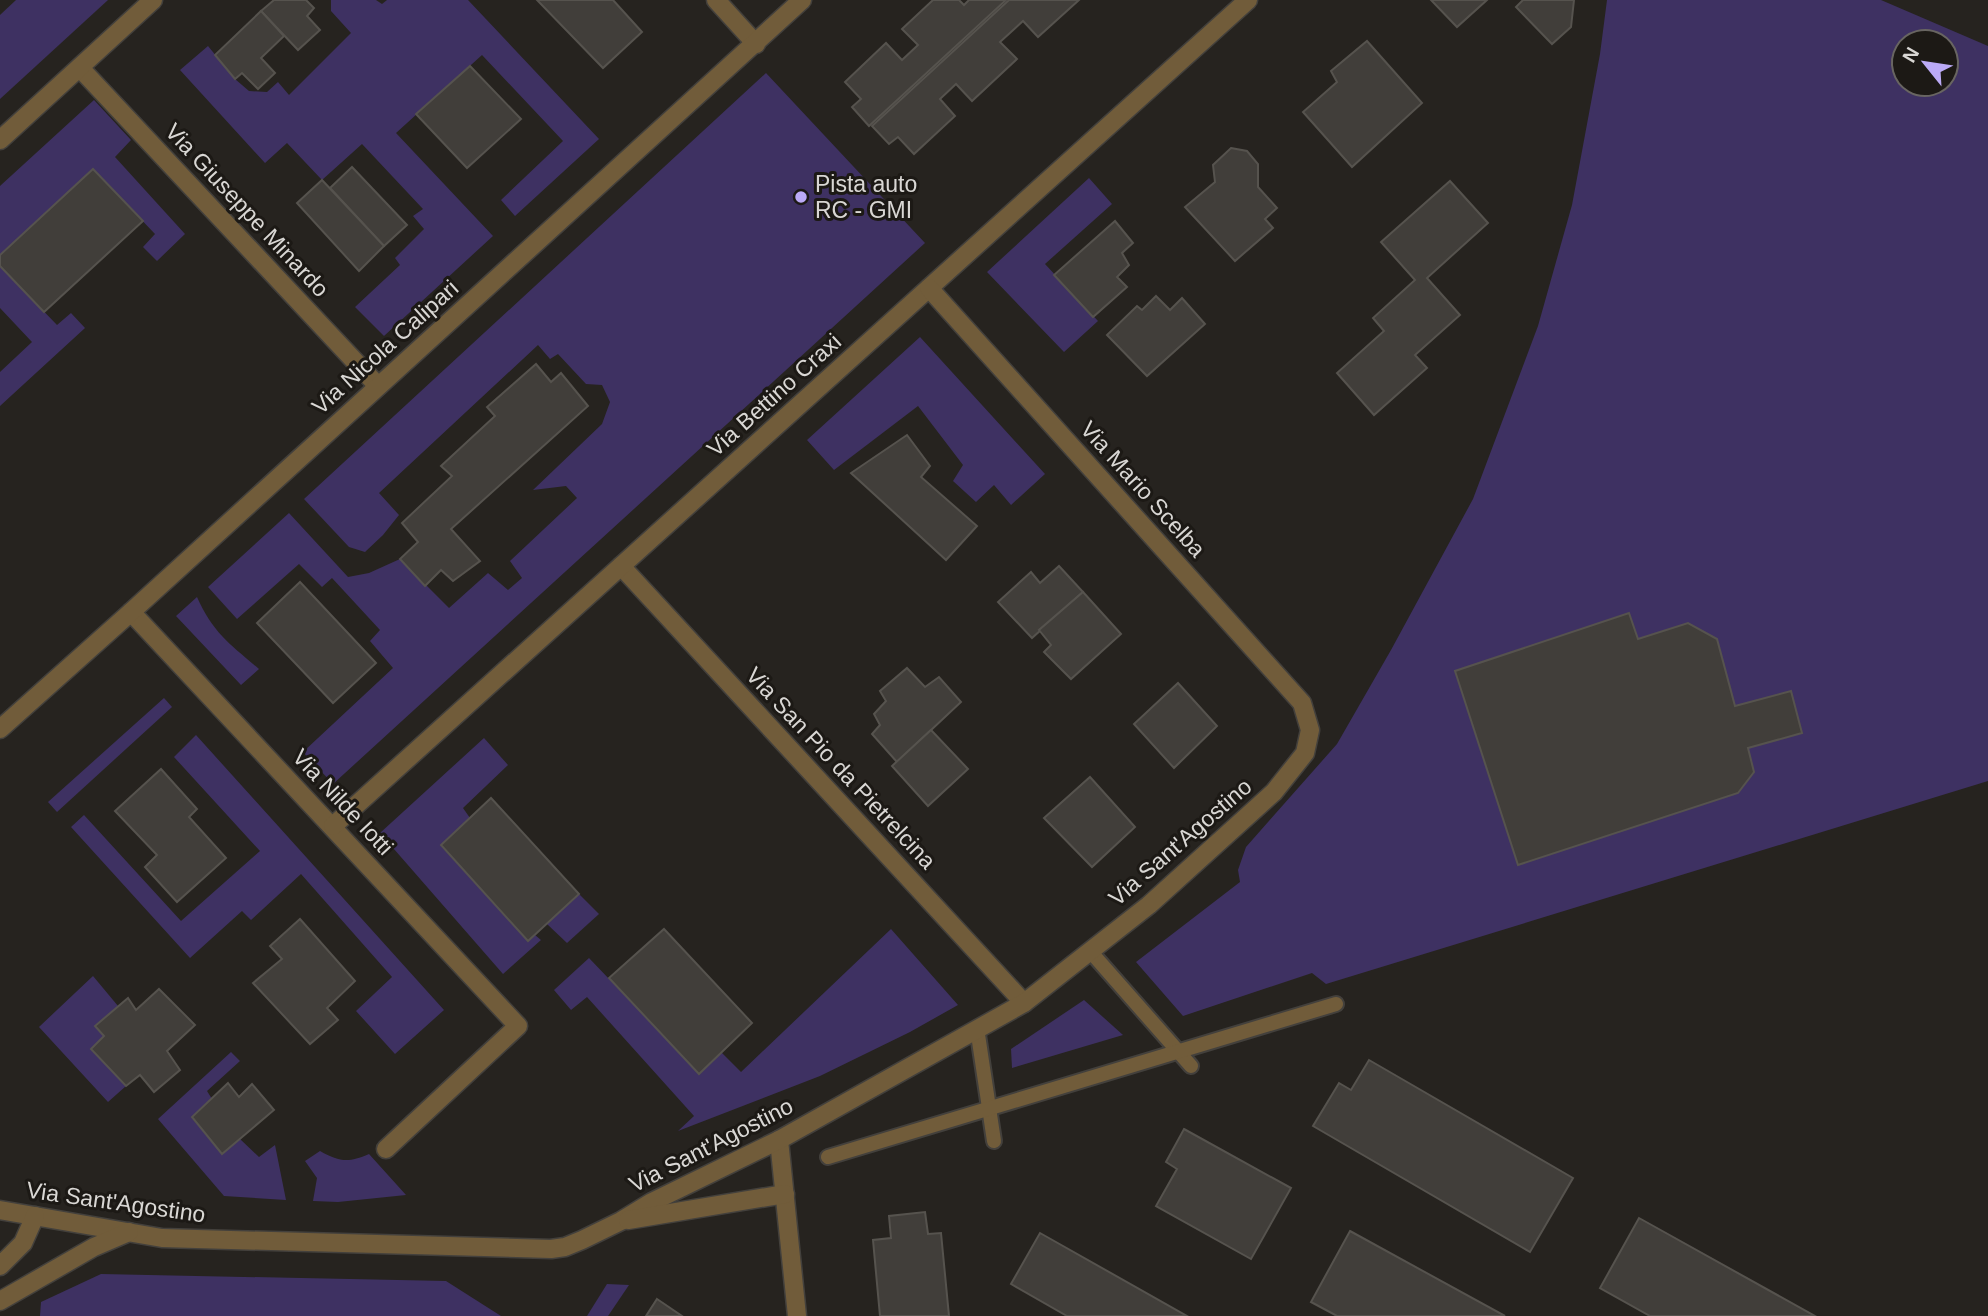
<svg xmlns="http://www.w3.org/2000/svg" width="1988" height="1316" viewBox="0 0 1988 1316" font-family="Arial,sans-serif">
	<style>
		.green { fill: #3e3162; fill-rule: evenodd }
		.building { fill: #413e3a; stroke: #56534e; stroke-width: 2 }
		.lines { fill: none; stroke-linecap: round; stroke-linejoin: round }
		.lane-casing { stroke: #43403c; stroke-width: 18 }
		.street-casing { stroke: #43403c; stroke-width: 21 }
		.lane { stroke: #715c3a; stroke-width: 14 }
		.street { stroke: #715c3a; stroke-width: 18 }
		.poi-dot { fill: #bbaaf6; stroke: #1c1915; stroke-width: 2.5 }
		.labels { text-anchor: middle; stroke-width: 6; stroke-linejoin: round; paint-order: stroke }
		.poi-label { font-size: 23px; fill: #d9d7d4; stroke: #1c1915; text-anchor: start }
		.street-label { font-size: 23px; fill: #d9d7d4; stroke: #1c1915 }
	</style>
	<rect width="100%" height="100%" fill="#26231f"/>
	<g class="green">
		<polygon points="16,0 108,0 0,99 0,15"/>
		<polygon points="331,0 376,0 382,4 387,0 468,0 599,139 515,216 501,200 563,141 482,55 396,133 493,236 384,336 355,307 400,265 395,258 424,229 413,216 423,209 362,144 322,180 287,143 265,163 180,70 208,46 235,79 249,91 267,92 278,82 289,95 351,33 331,11"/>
		<path d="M1607 0H1881L1988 46V781L1326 984 1312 973 1183 1016 1136 962 1240 882 1238 870 1246 847 1337 744 1391 650 1473 499 1538 326 1572 205 1600 54ZM1904 42H1946V84H1904Z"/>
		<polygon points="766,73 925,243 333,784 303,752 393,668 370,641 380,630 332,578 322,587 299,564 237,619 208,587 289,513 348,577 369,573 400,559 449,608 488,573 508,590 522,578 510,561 577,498 566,486 533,490 602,424 610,402 602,385 586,384 558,354 550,359 538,345 379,493 399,515 383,535 365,552 349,547 304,499"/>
		<polygon points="94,100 131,140 115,157 185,234 157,261 143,247 155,234 93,169 0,255 0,186"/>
		<polygon points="1089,178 1112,204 1045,264 1098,321 1064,352 987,272"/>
		<polygon points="0,266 57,325 71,313 85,328 0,406 0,372 32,342 0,308"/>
		<polygon points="920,337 1045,474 1011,505 994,485 976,502 953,481 963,465 918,406 834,470 807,440"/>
		<path d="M197 597C213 633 230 644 259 669L241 685 176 616Z"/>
		<polygon points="164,698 172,707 57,812 48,802"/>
		<polygon points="196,735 444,1010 395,1054 356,1011 392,977 301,874 251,920 242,911 190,958 71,827 84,815 181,921 260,851 174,757"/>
		<polygon points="484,738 508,765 463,808 470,818 441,846 528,940 535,935 541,940 503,974 380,833"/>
		<polygon points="579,894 599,914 567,943 547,924"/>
		<polygon points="891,929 958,1005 910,1032 820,1076 678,1131 694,1116 587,997 571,1010 554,990 589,958 699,1073 721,1052 741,1072"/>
		<polygon points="93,976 118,1006 97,1025 104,1036 91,1049 126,1086 108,1102 39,1027"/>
		<polygon points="1084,1000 1123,1035 1012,1068 1011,1049"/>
		<polygon points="231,1052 240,1061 207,1091 212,1099 192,1118 222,1154 240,1139 259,1157 275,1145 286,1200 224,1196 158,1119"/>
		<path d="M320 1151C340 1162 348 1163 369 1154L406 1195 338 1202 313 1201 317 1178 305 1161Z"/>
		<polygon points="101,1274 446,1281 501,1316 40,1316 41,1302"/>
		<polygon points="607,1284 629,1285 608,1316 587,1316"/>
	</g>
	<g class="building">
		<polygon points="274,0 306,0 314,8 307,16 320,30 298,50 261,11"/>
		<polygon points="537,0 613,0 642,32 603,68"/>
		<polygon points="933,0 959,0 964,5 969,0 1006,0 869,126 852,107 861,99 845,82 886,43 902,60 918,45 902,29"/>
		<polygon points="1009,0 1079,0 1038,37 1023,21 1000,42 1017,59 972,101 956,84 940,99 955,116 914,154 898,137 889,144 872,126"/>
		<polygon points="1431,0 1487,0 1457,27"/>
		<polygon points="1523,0 1574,0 1571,27 1552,44 1516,7"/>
		<polygon points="261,11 284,36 261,58 275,73 258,89 242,73 235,79 215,55"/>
		<polygon points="1367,41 1422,103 1352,167 1303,112 1337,82 1331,71"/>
		<polygon points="470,66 521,119 467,168 416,114"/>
		<polygon points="1231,148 1247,151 1258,164 1258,187 1277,208 1265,219 1273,228 1235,261 1185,207 1215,182 1213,165"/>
		<polygon points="352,167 407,225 384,246 330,188"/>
		<polygon points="93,169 143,221 44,312 0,266 0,255"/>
		<polygon points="322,180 384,246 359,271 297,203"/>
		<polygon points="1450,181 1488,223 1427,278 1460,315 1415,355 1427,368 1374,415 1337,373 1384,331 1373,318 1415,280 1381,242"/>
		<polygon points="1115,221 1133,243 1122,253 1129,265 1117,277 1127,287 1093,317 1054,275"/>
		<polygon points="1156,296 1170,310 1182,298 1205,324 1147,376 1107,335 1137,306 1142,310"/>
		<polygon points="536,364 551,382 561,373 588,406 451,529 480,561 453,581 441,570 425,586 400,559 418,542 402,523 452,476 441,466 495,416 487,407"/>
		<polygon points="907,435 930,466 921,477 977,526 946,560 851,473"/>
		<polygon points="1059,566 1083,592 1032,638 998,602 1031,572 1040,583"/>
		<polygon points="300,582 376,663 333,703 257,623"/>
		<polygon points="1083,592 1121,634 1071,679 1044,652 1051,645 1039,630"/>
		<polygon points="1629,613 1638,639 1688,623 1717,639 1735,706 1791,691 1802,733 1748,748 1754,772 1738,793 1518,865 1455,671"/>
		<polygon points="907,668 925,687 939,677 961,702 897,762 872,734 880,725 874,714 886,701 880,691"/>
		<polygon points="1178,683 1217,726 1174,768 1134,724"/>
		<polygon points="931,730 968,769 928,806 892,766"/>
		<polygon points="161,769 197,809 189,817 226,858 177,902 145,867 157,855 115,811"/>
		<polygon points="1090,777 1135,827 1092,867 1044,818"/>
		<polygon points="491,798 579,894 528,941 441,845"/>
		<polygon points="300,919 355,981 327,1008 338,1020 310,1044 253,983 282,959 270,946"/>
		<polygon points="664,929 752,1023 699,1074 609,978"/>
		<polygon points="159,989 195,1025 167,1051 180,1070 154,1092 140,1075 126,1086 91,1049 104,1036 95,1026 128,998 136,1010"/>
		<polygon points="1369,1060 1573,1178 1530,1252 1313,1126 1339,1083 1351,1090"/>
		<polygon points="228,1083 239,1097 252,1084 274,1110 222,1154 192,1117"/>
		<polygon points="1184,1129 1291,1188 1251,1259 1156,1206 1177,1169 1166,1162"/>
		<polygon points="925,1212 928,1234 941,1233 949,1316 880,1316 873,1240 891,1238 889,1216"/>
		<polygon points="1639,1218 1815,1316 1650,1316 1600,1288"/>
		<polygon points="1350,1231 1505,1316 1337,1316 1311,1302"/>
		<polygon points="1040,1233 1187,1316 1067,1316 1011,1284"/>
		<polygon points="657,1299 682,1316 646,1316"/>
	</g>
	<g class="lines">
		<defs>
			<g id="lane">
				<polyline points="1090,951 1191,1066"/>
				<polyline points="977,1028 994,1141"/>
				<polyline points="828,1157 1336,1004"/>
			</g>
			<g id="street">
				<polyline points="716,0 756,44"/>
				<polyline points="80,68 378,386"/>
				<polyline points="0,140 153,0"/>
				<polyline points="621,566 1024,1003"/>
				<polyline points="131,612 518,1026 386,1149"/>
				<polyline points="0,729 131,612 802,0"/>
				<polyline points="333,826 1248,0"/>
				<polyline points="779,1140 797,1316"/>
				<polyline points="0,1210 162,1238 551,1249 565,1247 582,1240 621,1221 652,1202 779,1140 1024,1003 1149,905 1274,792 1305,753 1310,730 1302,703 929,288"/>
				<polyline points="628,1220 785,1194"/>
				<polyline points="0,1266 23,1243 35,1216"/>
				<polyline points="0,1301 94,1247 129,1232"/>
			</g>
		</defs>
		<use href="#lane" class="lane-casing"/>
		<use href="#street" class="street-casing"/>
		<use href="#lane" class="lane"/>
		<use href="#street" class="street"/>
	</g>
	<circle class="poi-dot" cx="801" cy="197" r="7"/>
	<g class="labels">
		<g class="poi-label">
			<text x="815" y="192">Pista auto<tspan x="815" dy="26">RC - GMI</tspan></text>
		</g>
		<g class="street-label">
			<text transform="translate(247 210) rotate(47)" y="8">Via Giuseppe Minardo</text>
			<text transform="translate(385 347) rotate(-42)" y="8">Via Nicola Calipari</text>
			<text transform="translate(774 395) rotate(-42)" y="8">Via Bettino Craxi</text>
			<text transform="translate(1143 489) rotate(48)" y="8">Via Mario Scelba</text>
			<text transform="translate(841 768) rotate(47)" y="8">Via San Pio da Pietrelcina</text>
			<text transform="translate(343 802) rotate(47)" y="8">Via Nilde Iotti</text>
			<text transform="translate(1180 842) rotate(-41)" y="8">Via Sant'Agostino</text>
			<text transform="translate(711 1145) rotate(-27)" y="8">Via Sant'Agostino</text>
			<text transform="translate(116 1202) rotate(8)" y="8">Via Sant'Agostino</text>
		</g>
	</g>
	<g transform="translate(1925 63) rotate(300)"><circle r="33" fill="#1c1915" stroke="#686561" stroke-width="2"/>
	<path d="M0-5L12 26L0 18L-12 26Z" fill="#bbaaf6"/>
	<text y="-10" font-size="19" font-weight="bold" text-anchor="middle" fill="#d9d7d4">N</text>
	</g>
</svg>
